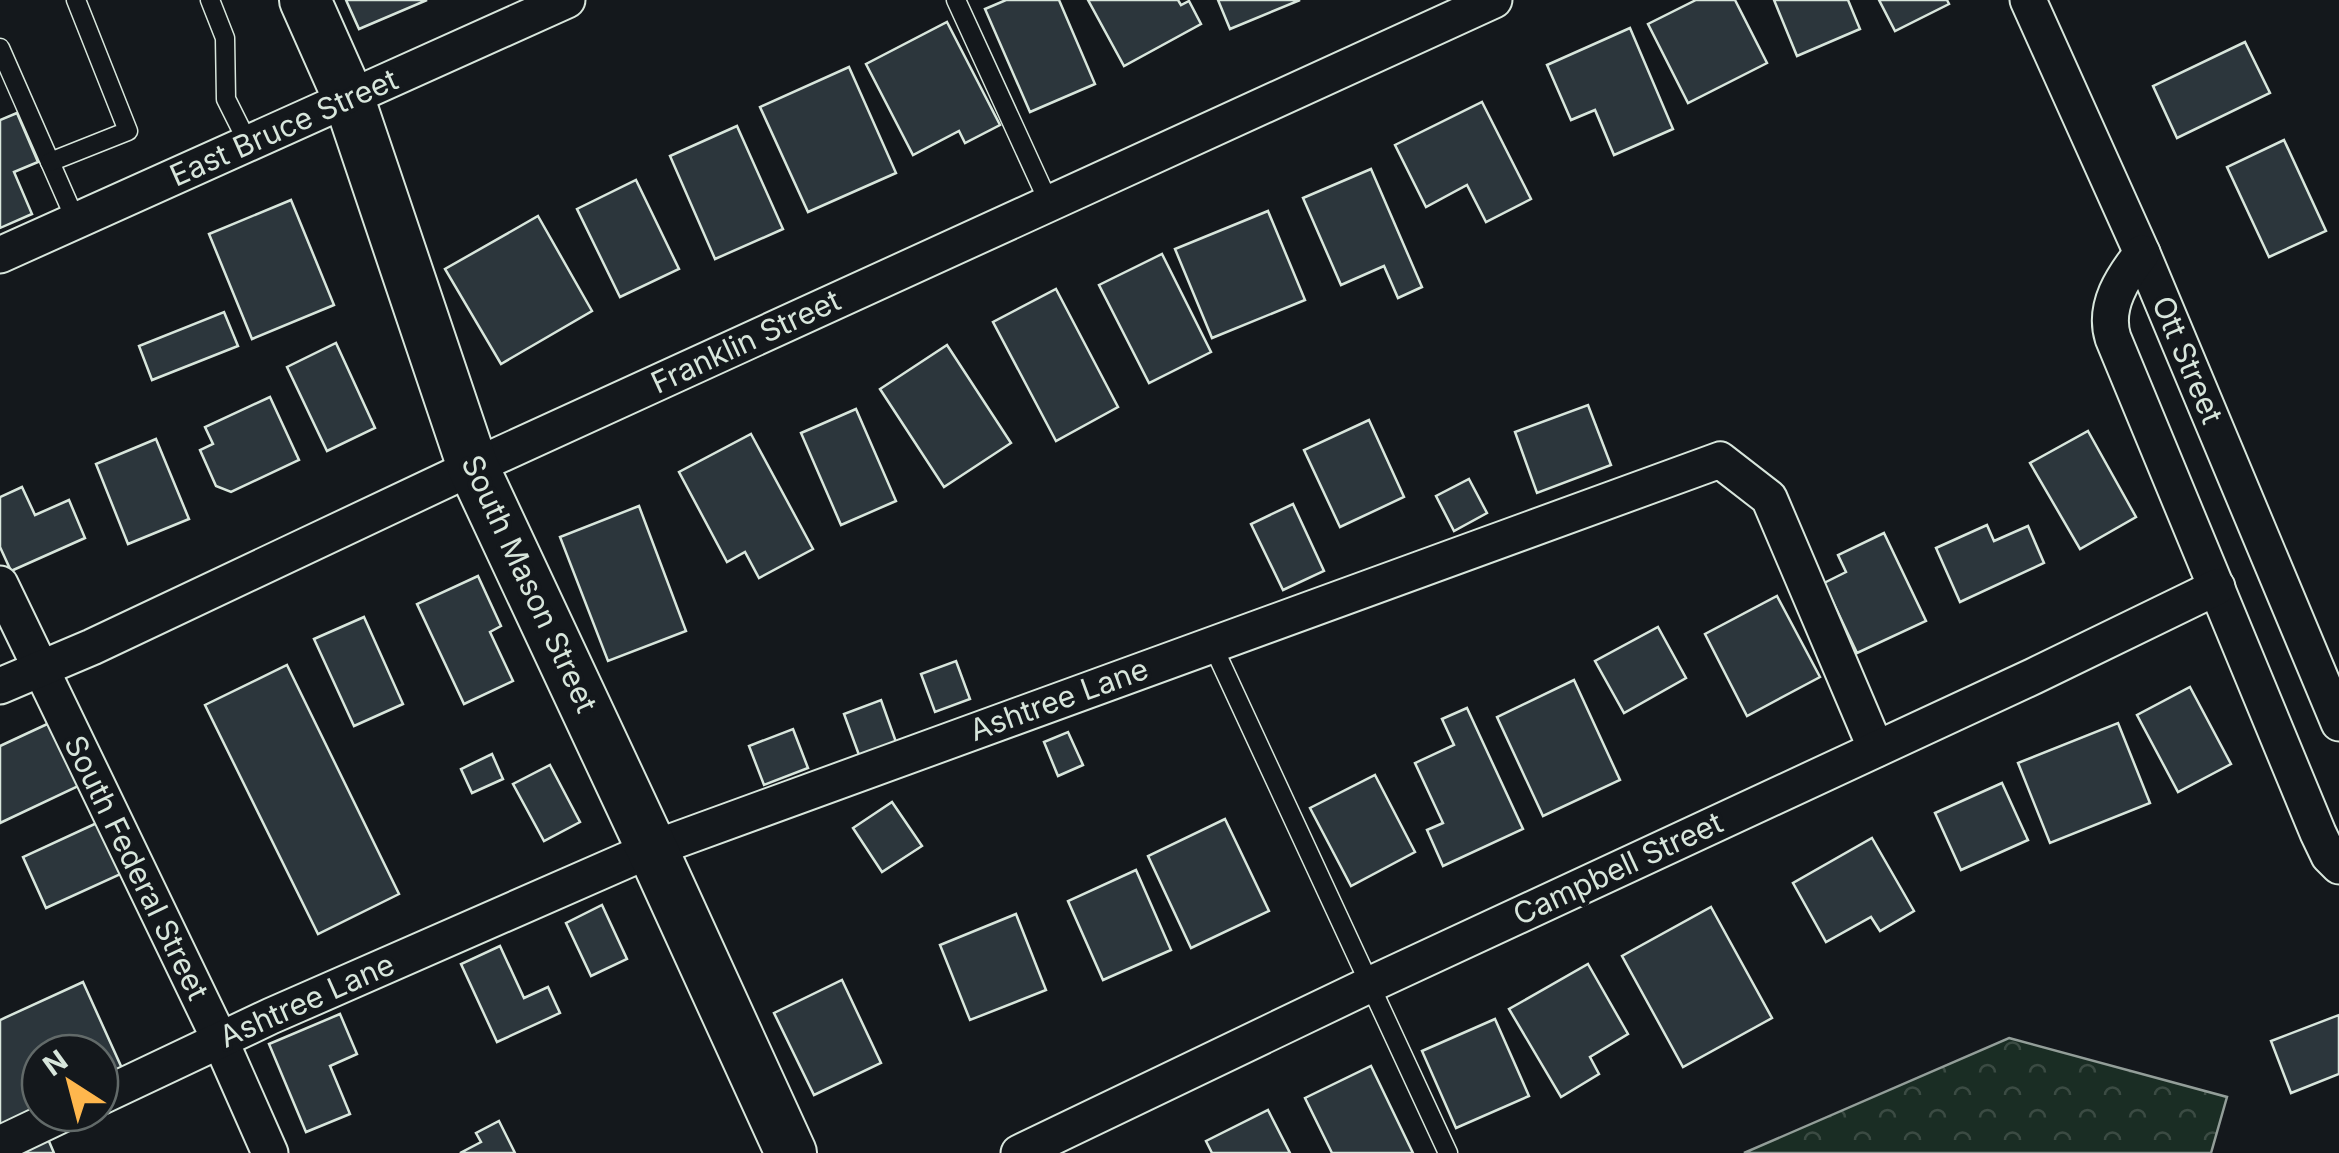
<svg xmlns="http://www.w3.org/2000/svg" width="2339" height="1153" viewBox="0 0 2339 1153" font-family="Inter,sans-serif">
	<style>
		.forest { fill: url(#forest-crowns); stroke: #939e99; stroke-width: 2.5 }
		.building { fill: #2c363c; stroke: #d8e6dc; stroke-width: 2.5 }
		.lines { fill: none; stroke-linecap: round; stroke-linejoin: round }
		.service-casing { stroke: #d8e6dc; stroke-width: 21 }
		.minor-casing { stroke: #d8e6dc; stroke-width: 39 }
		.secondary-casing { stroke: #d8e6dc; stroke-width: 54 }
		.service { stroke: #14181c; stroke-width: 18 }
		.minor { stroke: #14181c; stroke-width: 35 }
		.secondary { stroke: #14181c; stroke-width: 50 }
		.labels { text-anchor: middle; stroke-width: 8; stroke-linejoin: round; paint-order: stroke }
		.street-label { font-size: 30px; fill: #d8e6dc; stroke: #14181c }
	</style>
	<defs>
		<pattern id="forest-crowns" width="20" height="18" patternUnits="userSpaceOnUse" patternTransform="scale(2.5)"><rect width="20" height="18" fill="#1a2d24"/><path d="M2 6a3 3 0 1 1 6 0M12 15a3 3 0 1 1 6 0" fill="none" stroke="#3b4b43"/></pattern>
	</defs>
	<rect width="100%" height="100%" fill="#14181c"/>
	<polygon class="forest" points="2009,1038 2227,1097 2211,1153 1744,1153"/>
	<g class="building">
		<polygon points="346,0 427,0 359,29"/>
		<polygon points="1006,0 1059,0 1095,84 1030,112 985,9"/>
		<polygon points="1088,0 1178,0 1181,5 1189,1 1201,24 1124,66"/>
		<polygon points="1218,0 1300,0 1230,29"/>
		<polygon points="1696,0 1735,0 1767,63 1688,103 1648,24"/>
		<polygon points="1774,0 1848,0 1860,29 1797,56"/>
		<polygon points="1879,0 1947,0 1949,4 1895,31"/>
		<polygon points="947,22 1000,125 965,143 959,131 913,155 866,64"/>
		<polygon points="1630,28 1673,129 1614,155 1595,110 1571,120 1547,65"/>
		<polygon points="2245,42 2270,93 2177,138 2153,86"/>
		<polygon points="849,67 896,173 808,212 760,107"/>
		<polygon points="1482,102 1531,199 1486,222 1467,185 1426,207 1395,145"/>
		<polygon points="17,113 38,162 14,172 32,214 0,228 0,120"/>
		<polygon points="737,126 783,229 715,259 670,156"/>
		<polygon points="2284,140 2326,231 2269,257 2227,167"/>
		<polygon points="1371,169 1422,287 1398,298 1384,266 1341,285 1303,198"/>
		<polygon points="636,180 679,269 620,297 577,209"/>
		<polygon points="291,200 334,305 252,339 209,234"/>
		<polygon points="1268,211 1305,300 1212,338 1175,249"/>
		<polygon points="538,216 592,311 501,364 445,269"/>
		<polygon points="1162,254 1211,352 1149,383 1099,285"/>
		<polygon points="1056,289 1118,407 1056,441 993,322"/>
		<polygon points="224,312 238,346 152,380 139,346"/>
		<polygon points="336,343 375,428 327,451 287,367"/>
		<polygon points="947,345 1011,443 944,487 880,389"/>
		<polygon points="270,397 299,460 231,492 216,486 200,450 213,444 205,427"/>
		<polygon points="1588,405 1611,465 1537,493 1515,432"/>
		<polygon points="856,409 896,501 841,525 801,433"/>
		<polygon points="1369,420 1404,497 1340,527 1304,450"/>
		<polygon points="2088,431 2136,517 2080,549 2030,463"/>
		<polygon points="751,434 813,549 759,578 745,552 727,562 679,472"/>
		<polygon points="156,439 189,519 128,544 96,464"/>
		<polygon points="1469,479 1487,513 1454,531 1436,496"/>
		<polygon points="22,487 35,515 69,500 85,538 11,571 0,547 0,497"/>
		<polygon points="1293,504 1324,571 1283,590 1251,524"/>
		<polygon points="639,506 686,631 608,661 560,537"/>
		<polygon points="1987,525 1994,541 2028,526 2044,563 1960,602 1936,548"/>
		<polygon points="1884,533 1926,621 1857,653 1824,583 1846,572 1838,555"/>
		<polygon points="478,576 501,626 490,632 513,681 464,704 417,604"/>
		<polygon points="1777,596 1820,677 1747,716 1705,634"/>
		<polygon points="364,617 403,704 354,726 314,639"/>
		<polygon points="1658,627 1686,678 1624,713 1595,661"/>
		<polygon points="956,661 970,699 935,712 921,674"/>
		<polygon points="287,665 399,894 318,934 205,705"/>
		<polygon points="1574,680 1620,780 1543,816 1497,717"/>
		<polygon points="2190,687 2231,764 2178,792 2137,715"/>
		<polygon points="881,700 896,742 859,755 844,714"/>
		<polygon points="1467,708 1523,829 1443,866 1427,830 1443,823 1415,763 1454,745 1442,719"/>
		<polygon points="58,719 87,782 0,823 0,746"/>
		<polygon points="2118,723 2150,803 2050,843 2018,763"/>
		<polygon points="793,729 808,768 764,785 749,746"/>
		<polygon points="1068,732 1083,765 1058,776 1044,742"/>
		<polygon points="492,754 503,779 472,793 461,769"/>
		<polygon points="550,765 580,822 544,841 513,784"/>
		<polygon points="1375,775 1415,852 1351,886 1310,808"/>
		<polygon points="2002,783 2028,840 1961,870 1935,813"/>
		<polygon points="892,802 922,846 882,872 853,828"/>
		<polygon points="1225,819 1269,911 1191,948 1148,856"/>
		<polygon points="99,822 123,873 46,908 23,857"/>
		<polygon points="1872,838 1914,911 1880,931 1871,917 1826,942 1793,883"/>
		<polygon points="1136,870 1171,950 1103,980 1068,901"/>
		<polygon points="602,905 627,959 591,976 566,923"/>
		<polygon points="1711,907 1772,1018 1683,1067 1622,956"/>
		<polygon points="1016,914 1046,990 970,1020 940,945"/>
		<polygon points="500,946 524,998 548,987 560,1013 497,1042 461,964"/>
		<polygon points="1588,964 1628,1034 1590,1057 1599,1074 1561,1097 1509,1009"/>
		<polygon points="842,980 881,1063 814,1095 774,1013"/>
		<polygon points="83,982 125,1075 100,1087 100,1053 40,1053 40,1113 0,1132 0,1020"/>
		<polygon points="340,1014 357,1054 330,1066 350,1114 306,1132 269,1044"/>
		<polygon points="2339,1015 2339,1074 2291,1093 2271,1041"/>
		<polygon points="1495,1019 1529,1096 1456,1128 1422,1051"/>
		<polygon points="1371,1066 1413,1153 1332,1153 1305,1098"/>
		<polygon points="1268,1110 1290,1153 1212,1153 1206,1141"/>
		<polygon points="499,1121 515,1153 460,1153 481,1142 476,1133"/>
		<polygon points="48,1139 54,1153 17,1153"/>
	</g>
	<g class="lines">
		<defs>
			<g id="service">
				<polyline points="210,0 225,38 226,99 249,145"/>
				<polyline points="956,0 1049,203"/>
				<polyline points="0,48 76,221"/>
				<polyline points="50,162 128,131 76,0"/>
				<polyline points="1212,644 1448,1153"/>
			</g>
			<g id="minor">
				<polyline points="2028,0 2142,253 2339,723"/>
				<path d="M2142 253C2123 277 2103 306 2113 338L2318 833 2329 856 2339 866"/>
				<polyline points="0,255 567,0"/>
				<polyline points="0,584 220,1040 270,1153"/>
				<polyline points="0,686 92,647 473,467 1494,0"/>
				<polyline points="100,1097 271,1016 652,849 1720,460 1769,498 1876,749"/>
				<polyline points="0,1144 65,1113"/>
				<polyline points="1019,1153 1371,984 2034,676 2217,587"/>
			</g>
			<polyline id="secondary" points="305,0 349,99 473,467 652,849 791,1153"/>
		</defs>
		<use href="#service" class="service-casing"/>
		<use href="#minor" class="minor-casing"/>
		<use href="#secondary" class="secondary-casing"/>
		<use href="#service" class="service"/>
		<use href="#minor" class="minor"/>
		<use href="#secondary" class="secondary"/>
	</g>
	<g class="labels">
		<g class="street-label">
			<text transform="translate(284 128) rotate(-24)" y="10">East Bruce Street</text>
			<text transform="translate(746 342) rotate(-25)" y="10">Franklin Street</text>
			<text transform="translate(2187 360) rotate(67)" y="10">Ott Street</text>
			<text transform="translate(529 584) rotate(65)" y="10">South Mason Street</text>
			<text transform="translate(1059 700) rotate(-20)" y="10">Ashtree Lane</text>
			<text transform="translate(136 868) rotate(64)" y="10">South Federal Street</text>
			<text transform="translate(1618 869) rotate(-25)" y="10">Campbell Street</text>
			<text transform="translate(307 1001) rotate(-24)" y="10">Ashtree Lane</text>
		</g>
	</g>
	<g transform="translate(70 1083) rotate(324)"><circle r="48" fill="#14181c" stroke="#626a69" stroke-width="2.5"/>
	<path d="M0-8L18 38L0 25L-18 38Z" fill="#ffb74d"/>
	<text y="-15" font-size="28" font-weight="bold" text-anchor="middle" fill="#d8e6dc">N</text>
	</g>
</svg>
